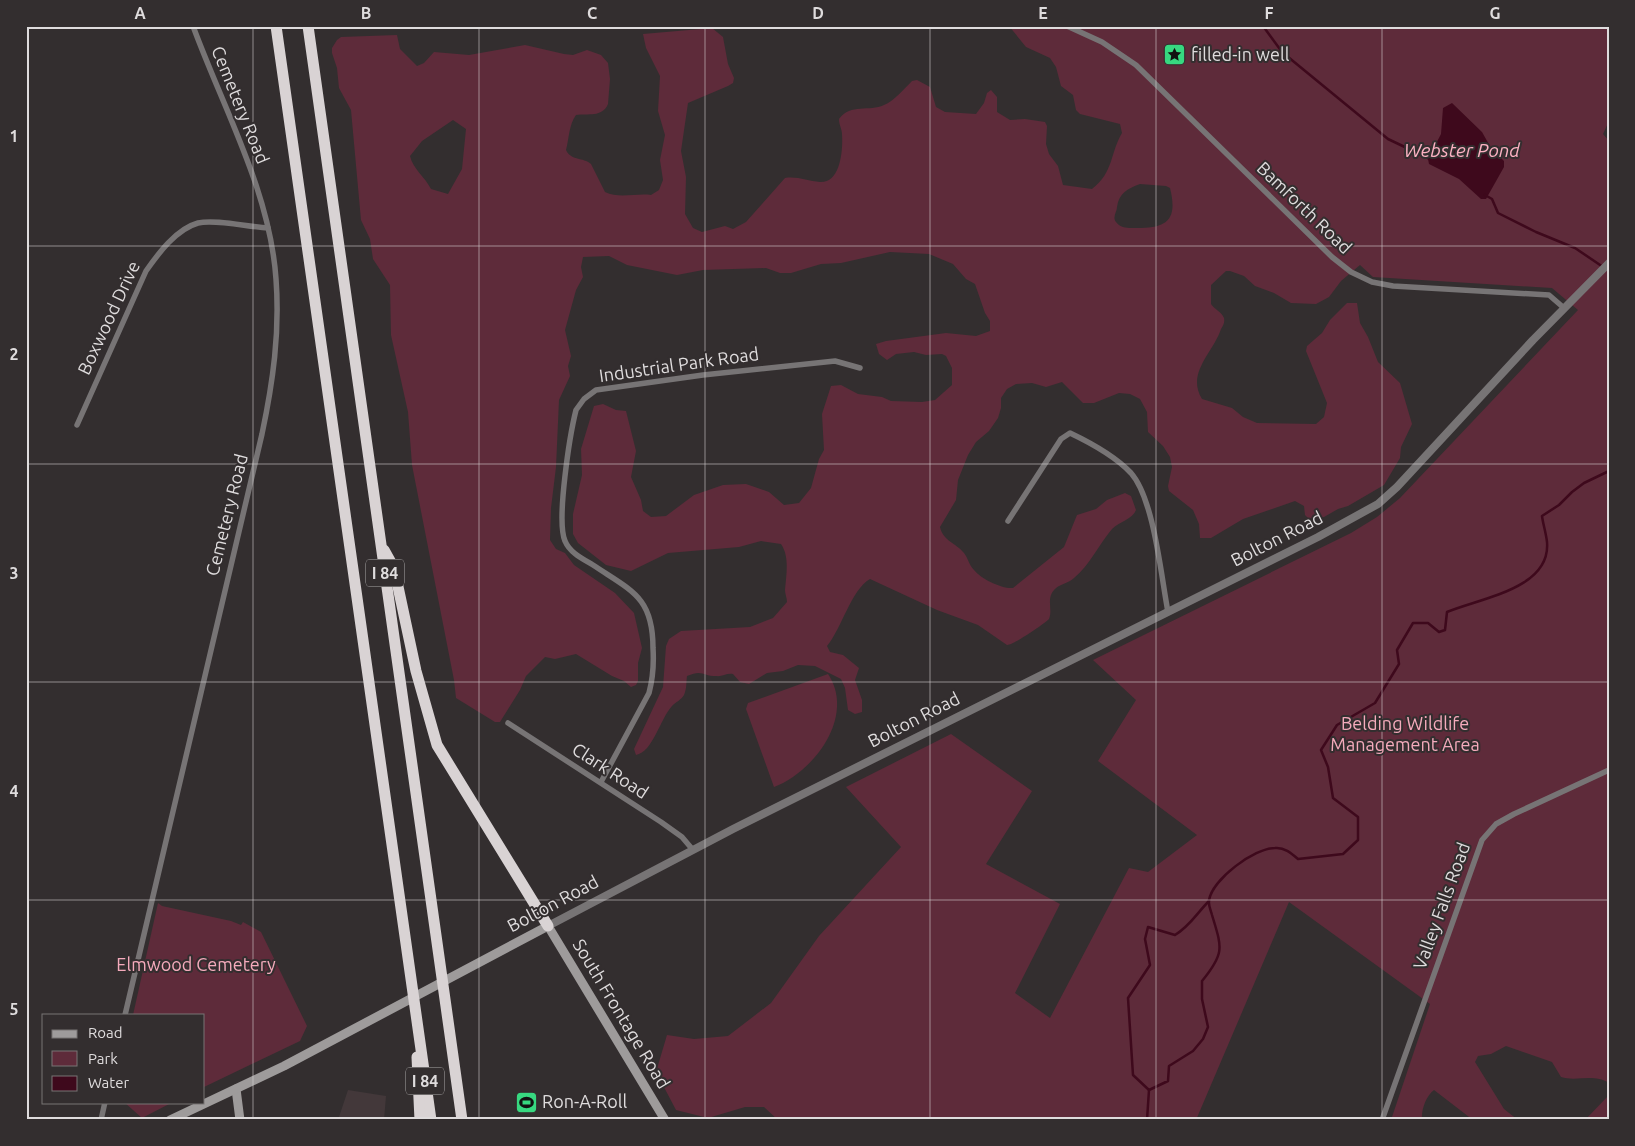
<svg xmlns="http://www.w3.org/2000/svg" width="1635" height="1146" viewBox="0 0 1635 1146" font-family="Ubuntu,sans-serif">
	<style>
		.built { fill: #43383a }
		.green { fill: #5e2b3a; fill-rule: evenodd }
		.water { fill: #3e091c }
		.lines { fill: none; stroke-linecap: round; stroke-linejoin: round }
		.stream { stroke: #3e091c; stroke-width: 2.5 }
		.minor { stroke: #777475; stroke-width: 5.5 }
		.tertiary { stroke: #777475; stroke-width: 8 }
		.secondary { stroke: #9e9b9b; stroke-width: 9 }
		.motorway { stroke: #d9d3d4; stroke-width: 11 }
		.grid { fill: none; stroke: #dfdcdd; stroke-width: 1; stroke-opacity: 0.55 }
		.labels { text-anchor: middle; stroke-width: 4; stroke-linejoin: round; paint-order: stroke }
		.shield { fill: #332e2f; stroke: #aba8a9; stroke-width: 1 }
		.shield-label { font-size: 16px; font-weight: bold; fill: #dfdcdd }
		.poi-label { font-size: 18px; fill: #dfdcdd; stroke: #332e2f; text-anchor: start }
		.street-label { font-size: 18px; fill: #dfdcdd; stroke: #332e2f }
		.park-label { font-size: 18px; fill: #f5abbc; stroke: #332e2f }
		.water-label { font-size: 19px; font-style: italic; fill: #fcb1c2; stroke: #332e2f }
		.neatline { fill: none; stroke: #dfdcdd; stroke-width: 2 }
		.grid-label { font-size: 16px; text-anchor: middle; font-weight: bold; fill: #dfdcdd }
	</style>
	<rect width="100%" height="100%" fill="#332e2f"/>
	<polygon class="built" points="348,1090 386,1096 384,1120 338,1120"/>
	<g class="green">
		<path d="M1009 26H1609V121L1603 134 1609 141V1083C1593 1073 1577 1082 1561 1077L1552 1062 1506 1046 1491 1054 1478 1056 1475 1062 1504 1109 1518 1120H1473L1434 1090C1426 1096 1421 1110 1422 1120H1391L1430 1004 1289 902 1196 1120H778L764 1107H745L708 1118 676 1110 656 1072 667 1035 694 1039 728 1036 771 1003 819 936 901 847 846 787 951 734 1032 791 986 864 1060 904 1015 993 1050 1018 1129 868 1148 872 1197 835 1098 761 1136 700 1093 660 1351 533 1377 517 1400 498 1578 310 1552 288 1373 277 1360 265 1341 281 1329 297 1316 304 1291 303 1274 293 1255 286 1244 276 1230 271H1226L1211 285V304C1214 309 1222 312 1224 318 1225 322 1223 326 1221 329 1213 353 1186 373 1202 399L1232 408 1243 417 1257 423 1316 424 1324 417 1327 403 1306 351 1307 346 1322 333 1330 320 1347 303H1357L1360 323 1368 337 1378 362 1400 383 1412 424 1401 447 1400 458 1384 485 1348 506 1338 509 1324 517 1309 519 1305 515 1304 506 1295 501 1243 519 1211 538H1200L1199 524 1193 510 1169 491 1168 486 1172 467 1170 457 1163 446 1148 432 1147 412 1140 399 1130 394 1119 393 1094 403H1083L1062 382 1046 387 1032 383 1016 384 1007 389 1001 398V408L998 418 989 431 976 442 968 455 958 480 956 500 940 527C943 541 956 543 964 553 968 558 969 565 974 570 981 579 1002 589 1013 588L1064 547 1077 515 1096 509 1107 500 1125 493 1131 496 1136 510C1133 519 1119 522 1112 529 1099 544 1090 565 1074 578 1069 583 1059 584 1054 590 1046 599 1053 609 1049 619 1047 622 1012 646 1007 645L978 625 937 610 870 579C851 590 842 628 827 646L830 652 843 655 859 668 855 680 862 700V712L855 714 848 710 845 688 841 679 815 666 798 665 783 671 767 673 749 684 740 682 733 674C726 673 722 677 716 676 703 676 702 669 687 676 686 683 687 688 684 695 681 700 676 702 672 706 660 719 653 752 636 755L634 749 663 687 666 646 669 639 681 631 750 627 773 618 787 602C787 598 785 594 785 590 786 576 790 557 781 544L761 541 739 547 668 553 631 571 606 565 578 543 573 534V514L582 475 581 449 594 406 603 404 616 410 626 411 636 451 631 477 641 500 643 511 651 517 666 516 694 495 723 485 746 484 769 492 784 505 799 503 811 488 819 459 824 450 822 414 831 386 841 385 858 394 882 397 891 401 922 402 935 400 952 385V368L946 356 942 354 926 355 914 352 896 354 887 360 879 354 876 344 886 341 946 333 976 336 990 331V321L985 313 975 284 966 279 953 264 929 254 890 252 841 263 821 264 791 273H780L766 268 703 270 677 275 627 265 609 256 583 257 581 267 583 277 576 290 565 330 571 356 568 366 570 376 559 400 556 467 551 508 550 540 556 549 565 553 574 565 615 593 634 613 642 648 638 663V681L636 685 631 687 624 681 612 676 576 654 555 659 545 657 526 676 520 690 500 722H495L456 698 454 680 412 465 408 412 391 335 390 285 373 259 370 239 361 220 351 110 339 88 337 68 332 53V48L337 40 341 37 397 35 400 49 417 66 424 63 434 52 469 55 525 45 564 54 573 55 587 50 601 55 608 63 610 79 608 104C602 118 588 113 576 115 569 124 569 139 566 150 571 161 583 157 591 164L605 192C619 199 636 193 651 195L659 190 663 180 660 160 665 135 658 111 660 76 646 48 643 34 712 28 723 37 728 64 734 78 733 83 728 86 688 103 681 151 686 177 685 214 693 228 702 232 725 226 733 229 746 222 785 178C797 176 808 181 820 182 841 183 843 149 842 134 842 129 839 125 839 119 851 103 869 112 884 105 894 101 904 89 912 81L917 80 930 87 936 107 945 112 976 114 984 103 987 93 991 90 997 97V112L1010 120 1025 119 1045 122 1047 126 1046 144 1049 154 1058 166 1063 185 1092 189C1114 172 1110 153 1122 133L1120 124 1080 114 1076 110 1073 95 1061 86 1056 67 1050 58 1026 47ZM453 120 466 129 462 169 448 194 431 189C425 177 413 169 410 156L422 141ZM1140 184 1166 186 1170 188C1178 220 1167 228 1137 228 1129 228 1121 229 1116 222 1112 217 1117 212 1117 207 1119 193 1127 189 1140 184Z"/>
		<path d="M828 674C856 716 814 772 774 787L746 709 748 703Z"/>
		<polygon points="158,903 162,906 231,921 241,925 243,922 261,932 307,1026 300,1041 204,1087 204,1015 133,1015"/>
		<polygon points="1609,1095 1609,1120 1585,1120"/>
		<polygon points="124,1102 173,1102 142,1118"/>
	</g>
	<polygon class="water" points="1452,103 1482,132 1491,148 1504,161 1504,167 1486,199 1481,199 1459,179 1429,164 1428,159 1441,134 1443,108"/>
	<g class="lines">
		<g class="stream">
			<polyline points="1263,26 1282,52 1388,139 1430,159"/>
			<polyline points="1485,195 1492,199 1498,213 1536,232 1575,248 1609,271"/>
			<path d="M1149 1090 1133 1075 1128 998 1150 965 1145 939 1148 927 1175 935C1190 926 1197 913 1209 901"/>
			<path d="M1147 1120 1149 1090 1168 1081 1169 1066 1193 1051 1203 1039 1208 1027 1202 999V981C1225 953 1222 948 1212 915 1211 911 1208 905 1209 900 1213 879 1254 848 1275 848 1284 847 1291 853 1298 859L1343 854 1358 840V817L1333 798 1328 767 1321 750 1337 725 1375 703 1399 664 1397 650 1413 623H1428L1439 632 1445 630 1447 612C1480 598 1551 589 1547 542 1546 533 1543 524 1542 516L1559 505 1572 492 1584 483 1609 471"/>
		</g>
		<g class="minor">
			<polyline points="1067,26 1102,42 1136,65 1332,257 1351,272 1372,282 1393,286 1549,295 1564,308"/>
			<path d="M77 425 146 271C158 254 176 229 198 223 216 219 248 227 268 228"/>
			<path d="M1008 521 1061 439 1070 433C1091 443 1115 456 1131 473 1154 499 1161 576 1168 612"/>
			<polyline points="508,723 661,822 682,837 693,850"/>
			<path d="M601 782 649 693C653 678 654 664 653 648 653 597 632 591 593 565 583 559 570 553 565 541 556 521 570 434 576 410L584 399 596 390 703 375 835 361 860 368"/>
			<path d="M125 1015 262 434C273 382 280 332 276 279 270 191 223 108 193 26"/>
			<polyline points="101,1120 105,1102"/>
			<polyline points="1382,1120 1482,840 1496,824 1514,814 1609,770"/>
		</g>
		<polyline class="tertiary" points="548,926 733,829 1318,537 1378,504 1397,487 1533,340 1609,263"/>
		<g class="secondary">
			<polyline points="236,1089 240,1120"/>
			<polyline points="170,1120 284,1066 548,926 665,1120"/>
		</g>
		<g class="motorway">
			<polyline points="276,26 431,1120"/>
			<polyline points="308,26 462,1120"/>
			<polyline points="384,550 394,568 416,671 437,745 548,926"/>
			<polyline points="417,1057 420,1120"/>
		</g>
	</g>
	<path class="grid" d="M253 26V1120M479 26V1120M705 26V1120M930 26V1120M1156 26V1120M1382 26V1120M26 246H1609M26 464H1609M26 682H1609M26 900H1609"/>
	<defs>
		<symbol id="sight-square" viewBox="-11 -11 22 22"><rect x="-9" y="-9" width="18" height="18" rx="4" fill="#37d880" stroke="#332e2f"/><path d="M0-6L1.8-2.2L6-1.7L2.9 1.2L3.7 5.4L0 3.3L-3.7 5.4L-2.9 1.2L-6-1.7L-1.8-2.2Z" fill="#111"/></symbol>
		<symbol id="stadium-square" viewBox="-11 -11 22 22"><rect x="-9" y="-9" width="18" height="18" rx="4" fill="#37d880" stroke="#332e2f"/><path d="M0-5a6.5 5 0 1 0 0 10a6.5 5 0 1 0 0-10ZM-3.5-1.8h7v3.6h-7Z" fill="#111"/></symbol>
	</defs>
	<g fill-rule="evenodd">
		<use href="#sight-square" x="1162" y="42" width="25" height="25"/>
		<use href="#stadium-square" x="514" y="1090" width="25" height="25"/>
	</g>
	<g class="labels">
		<g class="shield">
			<rect x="366" y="559.5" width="38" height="27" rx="4"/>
			<rect x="406" y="1067.5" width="38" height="27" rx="4"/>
		</g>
		<g class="shield-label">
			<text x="385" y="579">I 84</text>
			<text x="425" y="1087">I 84</text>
		</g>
		<g class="poi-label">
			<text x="1191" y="61">filled-in well</text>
			<text x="542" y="1108">Ron-A-Roll</text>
		</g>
		<g class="street-label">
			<text transform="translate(240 105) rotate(68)" y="6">Cemetery Road</text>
			<text transform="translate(1304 208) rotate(44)" y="6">Bamforth Road</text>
			<text transform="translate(109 318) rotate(-65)" y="6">Boxwood Drive</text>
			<text transform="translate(679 365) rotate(-8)" y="6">Industrial Park Road</text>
			<text transform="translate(227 515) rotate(-76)" y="6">Cemetery Road</text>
			<text transform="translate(1277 539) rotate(-27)" y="6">Bolton Road</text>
			<text transform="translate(914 720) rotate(-27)" y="6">Bolton Road</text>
			<text transform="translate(610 771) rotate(33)" y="6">Clark Road</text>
			<text transform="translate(553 904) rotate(-28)" y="6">Bolton Road</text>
			<text transform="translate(1442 906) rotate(-70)" y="6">Valley Falls Road</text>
			<text transform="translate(621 1014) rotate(59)" y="6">South Frontage Road</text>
		</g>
		<g class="park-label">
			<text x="1405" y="730">Belding Wildlife<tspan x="1405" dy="21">Management Area</tspan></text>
			<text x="196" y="971">Elmwood Cemetery</text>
		</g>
		<g class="water-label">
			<text x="1462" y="157">Webster Pond</text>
		</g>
	</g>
	<rect width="1635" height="1146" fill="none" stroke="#332e2f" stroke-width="55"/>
	<rect x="42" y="1014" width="162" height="90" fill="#332e2f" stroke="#787475"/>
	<rect x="52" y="1030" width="25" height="8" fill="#9e9b9b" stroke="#787475"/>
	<text x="88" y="1038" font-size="15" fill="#dfdcdd">Road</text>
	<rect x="52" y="1051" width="25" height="15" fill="#5e2b3a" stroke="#787475"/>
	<text x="88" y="1064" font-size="15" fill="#dfdcdd">Park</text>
	<rect x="52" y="1076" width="25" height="15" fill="#3e091c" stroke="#787475"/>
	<text x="88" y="1088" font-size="15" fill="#dfdcdd">Water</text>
	<rect x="28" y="28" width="1580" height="1090" class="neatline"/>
	<g class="grid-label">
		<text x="140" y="19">A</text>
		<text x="366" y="19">B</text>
		<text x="592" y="19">C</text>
		<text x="818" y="19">D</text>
		<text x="1043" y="19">E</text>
		<text x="1269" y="19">F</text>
		<text x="1495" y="19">G</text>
		<text x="14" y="142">1</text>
		<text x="14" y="360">2</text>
		<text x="14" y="579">3</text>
		<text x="14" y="797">4</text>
		<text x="14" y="1015">5</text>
	</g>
</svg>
